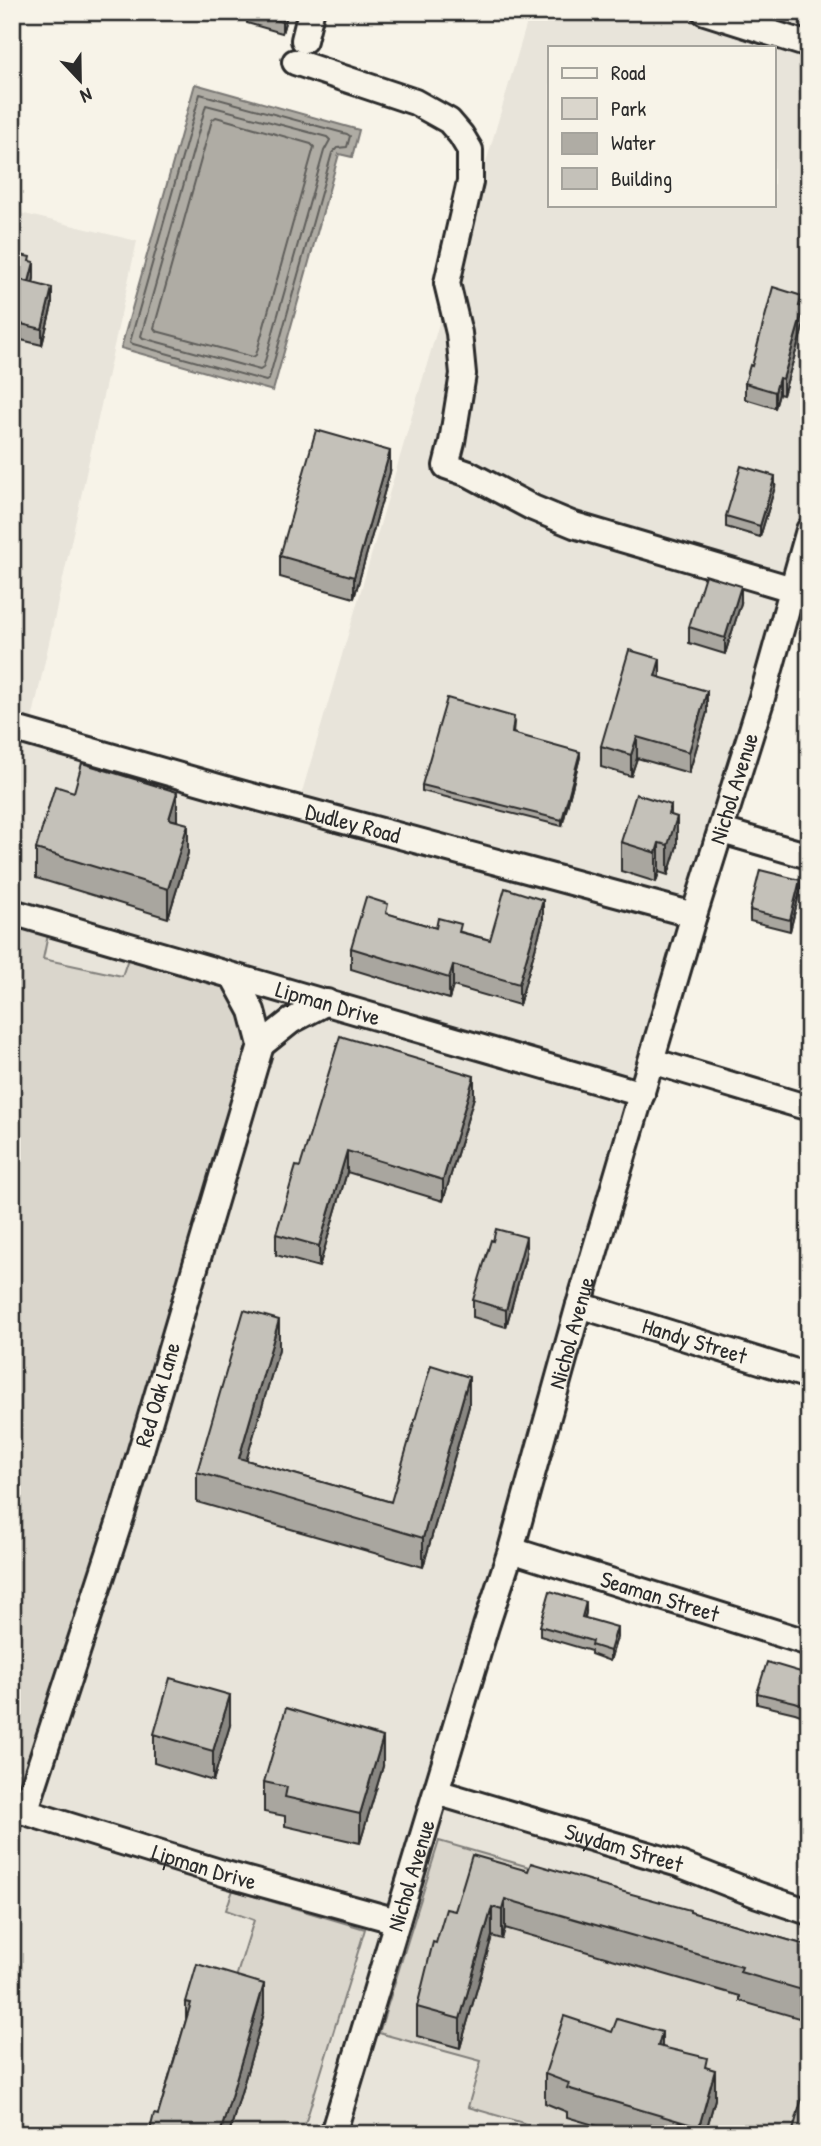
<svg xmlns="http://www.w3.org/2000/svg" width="821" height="2146" viewBox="0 0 821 2146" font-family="'Patrick Hand',sans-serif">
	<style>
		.built { fill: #e8e4da; fill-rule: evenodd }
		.green { fill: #dad6cc; stroke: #82807c; stroke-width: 2 }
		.water { fill: #afaca4; stroke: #7a7874; stroke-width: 2 }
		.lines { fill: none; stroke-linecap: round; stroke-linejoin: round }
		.shore { stroke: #605f5b; stroke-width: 2 }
		.minor-casing { stroke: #2b2b2b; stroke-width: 30 }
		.minor { stroke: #f7f3e8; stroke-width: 24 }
		.wall { fill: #a9a69f; stroke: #2b2b2b; stroke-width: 2 }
		.shaded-wall { fill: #898782; stroke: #2b2b2b; stroke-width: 2 }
		.building { fill: #c4c1b9; stroke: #2b2b2b; stroke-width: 2 }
		.labels { text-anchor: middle; stroke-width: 7; stroke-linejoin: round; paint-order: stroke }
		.street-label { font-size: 23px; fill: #2b2b2b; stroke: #f7f3e8 }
	</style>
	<rect width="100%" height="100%" fill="#f7f3e8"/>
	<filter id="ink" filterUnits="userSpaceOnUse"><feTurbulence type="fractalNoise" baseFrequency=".0143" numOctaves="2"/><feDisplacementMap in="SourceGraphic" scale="14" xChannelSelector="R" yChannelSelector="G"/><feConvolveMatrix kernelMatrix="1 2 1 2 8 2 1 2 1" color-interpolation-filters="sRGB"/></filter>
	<g filter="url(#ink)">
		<path class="built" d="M530 12H809V536L437 1791 809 1912V2134H12V211L137 241 29 734 297 809ZM550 47H774V205H550Z"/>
		<g class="green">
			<polygon points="12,925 49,930 43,959 122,976 130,953 234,978 261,1045 12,1817"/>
			<polygon points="439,1841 809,1948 809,2134 561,2134 468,2107 481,2061 379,2033"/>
			<polygon points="233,1890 365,1929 302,2134 229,2134 264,2013 228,2003 254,1920 226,1910"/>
		</g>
		<polygon class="water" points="195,84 359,130 352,157 339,154 273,391 121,348"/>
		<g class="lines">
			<g class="shore">
				<polygon points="200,94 347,134 350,136 347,147 337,148 332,153 269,379 266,381 133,344 130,342"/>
				<polygon points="206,105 327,137 330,140 324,151 263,368 260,370 143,338 141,336"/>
				<polygon points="216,117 311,144 314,147 256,355 253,357 156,331 154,328 212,120"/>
			</g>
			<defs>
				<g id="minor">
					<polyline points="705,12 809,45"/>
					<polyline points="304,40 311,12"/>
					<polyline points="295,62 415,102 449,121 461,135 470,150 470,182 447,283 459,333 463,374 452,442 446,466 469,474 533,508 574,525 809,594"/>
					<path id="s1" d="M12 728 229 790 694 915"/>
					<polyline points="722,831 809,856"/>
					<path id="s2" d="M12 912 642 1094"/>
					<polyline points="261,1045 291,1021 327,1002"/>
					<polyline points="652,1061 809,1108"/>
					<path id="s3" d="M579 1305 809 1376"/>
					<path id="s4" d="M511 1550 809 1643"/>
					<path id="s5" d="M436 1792 679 1864 758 1895 809 1912"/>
					<path id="s6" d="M12 1808 226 1874 397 1921"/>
					<path id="s7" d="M25 1812 123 1511 261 1045 252 1011 234 978"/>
					<path id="s8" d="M333 2134 486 1626 511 1550 579 1305 694 915 761 701 809 530"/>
				</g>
			</defs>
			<use href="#minor" class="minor-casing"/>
			<use href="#minor" class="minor"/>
		</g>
		<g class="wall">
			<polygon points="247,12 288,12 282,33 247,23"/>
			<polygon points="12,253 30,261 34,278 33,283 52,305 42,345 17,339 12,357 12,317 18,296 12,294"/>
			<polygon points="802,307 804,324 783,395 779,394 775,408 745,399 745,383 752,366"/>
			<polygon points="390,472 354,598 280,577 280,556"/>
			<polygon points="775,487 760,537 726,527 726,516"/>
			<polygon points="741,603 725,654 689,643 689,627"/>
			<polygon points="660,677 707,712 689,773 637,758 631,776 601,767 601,746"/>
			<polygon points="514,723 513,733 580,757 562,826 422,791 422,785"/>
			<polygon points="671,815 677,846 668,875 659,872 656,882 621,871 621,842"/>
			<polygon points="177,821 188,853 168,918 36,878 36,849"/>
			<polygon points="800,891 790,931 750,921 750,910"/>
			<polygon points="388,914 436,928 461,932 490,940 543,921 519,1005 453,986 449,999 351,969 351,948"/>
			<polygon points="474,1097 443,1201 347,1172 319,1267 276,1255 276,1234 300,1167"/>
			<polygon points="526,1254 506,1327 473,1317 473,1300"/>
			<polygon points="279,1349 246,1460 391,1502 469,1406 423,1567 197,1502 197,1472"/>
			<polygon points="586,1612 585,1618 617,1637 610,1661 591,1654 591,1651 540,1636 540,1626"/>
			<polygon points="809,1670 809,1718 795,1713 757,1704 757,1693"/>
			<polygon points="230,1725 213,1781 154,1763 154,1734"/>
			<polygon points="383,1766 360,1843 285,1826 285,1816 264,1812 264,1782"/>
			<polygon points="528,1871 595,1885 809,1946 809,2021 740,2001 740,1996 505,1928 502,1939 492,1936 460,2048 417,2036 417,2007 436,1943"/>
			<polygon points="186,2002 264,2013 229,2134 149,2134 158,2115 186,2020"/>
			<polygon points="612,2032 662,2047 707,2068 715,2099 705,2134 624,2134 567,2117 567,2112 545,2103 545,2074"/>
		</g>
		<g class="shaded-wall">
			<polygon points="285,12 288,12 282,33 282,22"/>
			<polygon points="34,262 34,278 29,299 29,282"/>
			<polygon points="52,288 52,305 42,345 42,329"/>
			<polygon points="804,307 804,324 783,395 783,379"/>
			<polygon points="17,323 17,339 12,357 12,341"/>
			<polygon points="779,378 779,394 775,408 775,392"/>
			<polygon points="390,451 390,472 354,598 354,577"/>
			<polygon points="775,476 775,487 760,537 760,526"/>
			<polygon points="741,586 741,603 725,654 725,638"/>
			<polygon points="660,659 660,680 655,676"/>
			<polygon points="707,691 707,712 689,773 689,752"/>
			<polygon points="637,737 637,758 631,776 631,755"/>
			<polygon points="580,752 580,757 562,826 562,820"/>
			<polygon points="177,792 177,821 169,819"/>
			<polygon points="671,805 671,834 677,817 677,846 668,875 668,814"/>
			<polygon points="188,824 188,853 168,918 168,889"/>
			<polygon points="659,843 659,872 656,882 656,853"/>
			<polygon points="800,880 800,891 790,931 790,920"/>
			<polygon points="543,900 543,921 519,1005 519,984"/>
			<polygon points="453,965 453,986 449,999 449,978"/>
			<polygon points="474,1076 474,1097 443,1201 443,1180"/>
			<polygon points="347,1151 347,1172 319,1267 319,1246"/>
			<polygon points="526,1237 526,1254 506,1327 506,1310"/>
			<polygon points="279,1320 279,1349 239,1485 239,1458"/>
			<polygon points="469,1377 469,1406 423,1567 423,1538"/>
			<polygon points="586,1602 586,1612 582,1627 582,1617"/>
			<polygon points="617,1627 617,1637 610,1661 610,1651"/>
			<polygon points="230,1695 230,1725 213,1781 213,1751"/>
			<polygon points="383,1737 383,1766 360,1843 360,1814"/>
			<polygon points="505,1899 505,1928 502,1939 502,1910"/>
			<polygon points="492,1907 492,1936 460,2048 460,2019"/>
			<polygon points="264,1984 264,2013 229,2134 220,2134"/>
			<polygon points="662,2032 662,2061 658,2046"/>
			<polygon points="715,2070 715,2099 705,2134 699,2134 699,2127"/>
		</g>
		<g class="building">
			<polygon points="248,12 285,12 282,22"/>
			<polygon points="12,253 30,257 29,261 34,262 29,282 12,278"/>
			<polygon points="21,280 52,288 42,329 17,323 12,341 12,317"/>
			<polygon points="773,287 802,296 799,306 804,307 783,379 779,378 775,392 745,383 750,365 752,366"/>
			<polygon points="316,430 390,451 354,577 280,556"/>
			<polygon points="741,466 775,476 760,526 726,516"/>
			<polygon points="705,575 741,586 725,638 689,627"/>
			<polygon points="629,650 660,659 655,676 707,691 689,752 637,737 631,755 601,746"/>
			<polygon points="447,698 514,717 512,733 580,752 562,820 422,785"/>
			<polygon points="82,763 177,792 169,819 188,824 168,889 36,849 55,786 74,792"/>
			<polygon points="636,794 671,805 668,814 677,817 668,845 659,843 656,853 621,842"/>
			<polygon points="760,870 800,880 790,920 750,910"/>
			<polygon points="505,888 543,900 519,984 453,965 449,978 351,948 366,897 388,904 386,913 436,928 438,918 461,924 459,932 490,940"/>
			<polygon points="340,1036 474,1076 443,1180 347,1151 319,1246 276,1234 296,1166 300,1167"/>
			<polygon points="496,1229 526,1237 506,1310 473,1300 491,1240 493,1241"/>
			<polygon points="244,1310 279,1320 239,1458 391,1502 431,1365 469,1377 423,1538 197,1472"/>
			<polygon points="550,1591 586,1602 582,1617 617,1627 610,1651 591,1645 592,1641 540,1626"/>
			<polygon points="767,1662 804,1673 806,1669 809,1670 809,1707 795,1702 757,1693"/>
			<polygon points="170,1678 230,1695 213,1751 154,1734"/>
			<polygon points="286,1708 383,1737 360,1814 285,1797 287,1787 264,1782"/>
			<polygon points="472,1855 528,1871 531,1863 595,1882 595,1884 690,1910 690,1912 809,1946 809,1992 740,1972 742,1967 505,1899 502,1910 492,1907 460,2019 417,2007 433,1942 436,1943 446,1909 455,1911"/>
			<polygon points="197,1964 264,1984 220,2134 149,2134 154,2114 158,2115 191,2003 186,2002"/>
			<polygon points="564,2016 612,2032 617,2019 662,2032 658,2046 707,2058 705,2067 715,2070 699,2127 567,2088 569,2083 545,2074"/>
			<polygon points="809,2067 809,2134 792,2134 805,2087 802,2086"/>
		</g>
	</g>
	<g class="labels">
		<g class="street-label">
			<text dy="8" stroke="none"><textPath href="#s8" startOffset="1404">Nichol Avenue</textPath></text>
			<text dy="8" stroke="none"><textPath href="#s1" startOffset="354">Dudley Road</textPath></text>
			<text dy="8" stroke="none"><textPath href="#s2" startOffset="329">Lipman Drive</textPath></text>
			<text dy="8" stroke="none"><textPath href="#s8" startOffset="836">Nichol Avenue</textPath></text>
			<text dy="8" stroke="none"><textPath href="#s3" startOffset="121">Handy Street</textPath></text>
			<text dy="8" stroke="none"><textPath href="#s7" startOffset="438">Red Oak Lane</textPath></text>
			<text dy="8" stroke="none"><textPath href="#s4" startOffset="156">Seaman Street</textPath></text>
			<text dy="8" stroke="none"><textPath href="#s5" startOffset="196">Suydam Street</textPath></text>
			<text dy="8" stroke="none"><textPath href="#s6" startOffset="201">Lipman Drive</textPath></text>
			<text dy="8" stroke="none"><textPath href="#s8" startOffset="270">Nichol Avenue</textPath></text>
		</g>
	</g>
	<rect width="821" height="2146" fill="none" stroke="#f7f3e8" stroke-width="42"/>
	<rect x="21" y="21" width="779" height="2104" fill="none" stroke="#2b2b2b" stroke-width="2.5" filter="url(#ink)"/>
	<rect x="548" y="46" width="228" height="161" fill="#f7f3e8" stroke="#a5a39c" stroke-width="2"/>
	<rect x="562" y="68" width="35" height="10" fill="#f7f3e8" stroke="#a5a39c" stroke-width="2"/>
	<text x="611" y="80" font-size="21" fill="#2b2b2b">Road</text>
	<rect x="562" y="98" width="35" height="21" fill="#dad6cc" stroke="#a5a39c" stroke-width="2"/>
	<text x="611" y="116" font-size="21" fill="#2b2b2b">Park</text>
	<rect x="562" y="133" width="35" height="21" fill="#afaca4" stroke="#a5a39c" stroke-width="2"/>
	<text x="611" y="150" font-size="21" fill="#2b2b2b">Water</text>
	<rect x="562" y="168" width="35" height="21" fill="#c4c1b9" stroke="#a5a39c" stroke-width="2"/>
	<text x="611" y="186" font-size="21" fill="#2b2b2b">Building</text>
	<g transform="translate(80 80) rotate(158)" stroke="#f7f3e8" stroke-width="5" paint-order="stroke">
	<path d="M0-5L12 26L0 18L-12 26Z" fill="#2b2b2b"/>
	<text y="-10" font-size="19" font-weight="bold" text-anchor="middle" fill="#2b2b2b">N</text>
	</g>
</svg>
